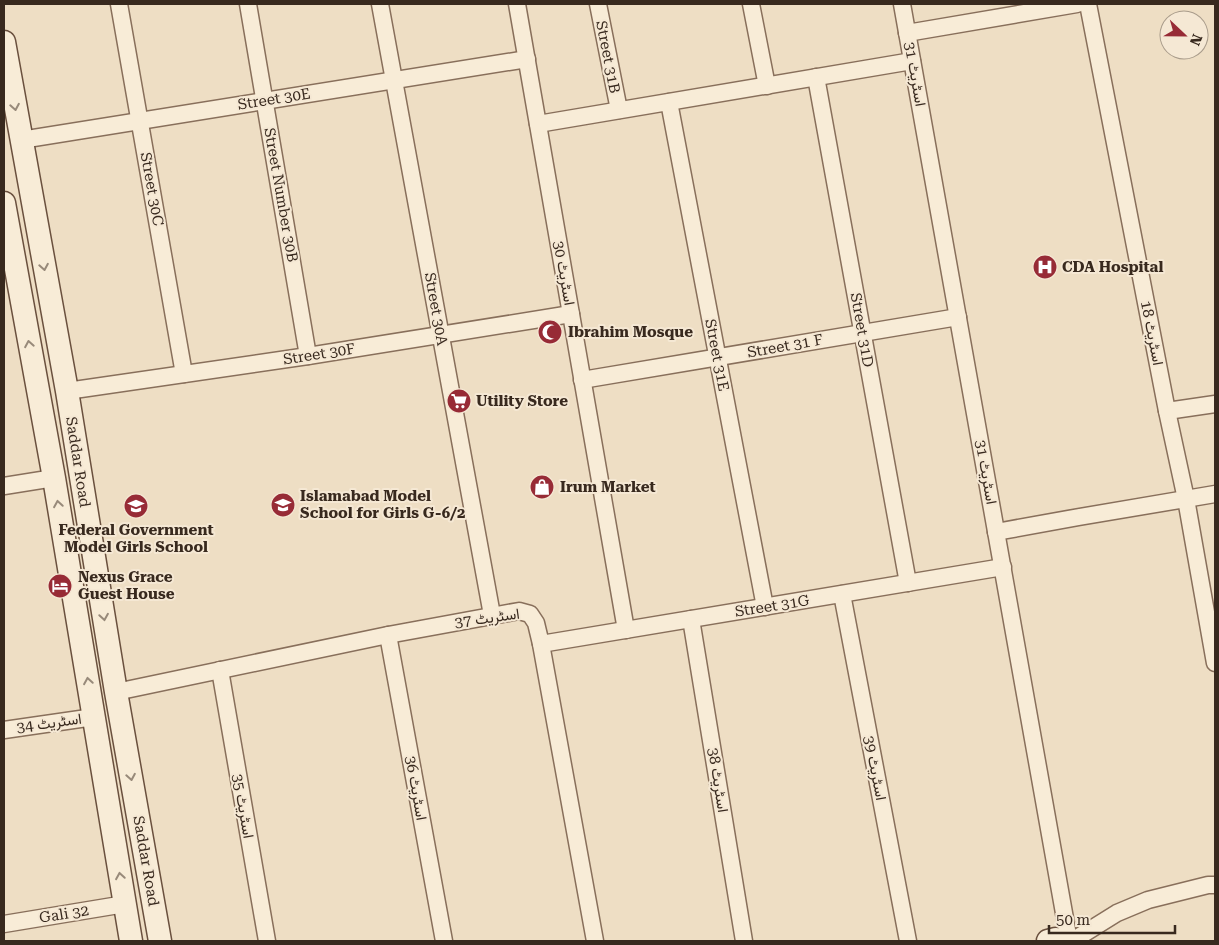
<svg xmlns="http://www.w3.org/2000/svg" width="1219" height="945" viewBox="0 0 1219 945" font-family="'Roboto Serif',Vazirmatn,serif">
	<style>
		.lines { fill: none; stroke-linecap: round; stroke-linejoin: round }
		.street-casing { stroke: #886f5b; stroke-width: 19 }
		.secondary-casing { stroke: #6a503e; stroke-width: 25 }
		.street { stroke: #f8ecd7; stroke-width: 16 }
		.secondary { stroke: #f8ecd7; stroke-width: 22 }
		.oneway { stroke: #988a7a }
		.labels { text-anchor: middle; stroke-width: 4; stroke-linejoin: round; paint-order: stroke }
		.street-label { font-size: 15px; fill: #38291e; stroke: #f5e8d4 }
		.poi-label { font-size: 15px; font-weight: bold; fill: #38291e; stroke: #f5e8d4; text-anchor: start }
	</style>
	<rect width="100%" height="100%" fill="#eedec4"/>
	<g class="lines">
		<defs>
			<g id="street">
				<polyline points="119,4 184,374"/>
				<polyline points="248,4 308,356"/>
				<polyline points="380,4 492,615"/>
				<polyline points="517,4 626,630"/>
				<polyline points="598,4 619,110"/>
				<polyline points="751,4 767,86"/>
				<polyline points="902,4 1069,941"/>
				<polyline points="1088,4 1167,411 1186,499 1215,663"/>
				<polyline points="907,33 1077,4"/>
				<polyline points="816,77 908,583"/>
				<polyline points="669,102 765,607"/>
				<polyline points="538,124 912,61"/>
				<polyline points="21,140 527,59"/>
				<polyline points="582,380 958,317"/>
				<polyline points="67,391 308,356 571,314"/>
				<polyline points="1167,411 1215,404"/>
				<polyline points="4,486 54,478"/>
				<polyline points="996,532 1079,517 1215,494"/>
				<polyline points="842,594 908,941"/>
				<polyline points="691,619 744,941"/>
				<polyline points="388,635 444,941"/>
				<polyline points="541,644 1003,567"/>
				<polyline points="220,670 267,941"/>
				<polyline points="116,692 388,635 519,611 530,614 536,623 541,644 595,941"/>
				<polyline points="4,730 94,717"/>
				<polyline points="4,924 125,904"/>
				<polyline points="1072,941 1117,913 1148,900 1208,885 1215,885"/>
			</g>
			<g id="secondary">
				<polyline points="4,42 67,391 116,692 160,941"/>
				<polyline points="4,203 54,478 131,941"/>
				<polyline points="1048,941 1056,939 1067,941"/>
			</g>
		</defs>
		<use href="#street" class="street-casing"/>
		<use href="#secondary" class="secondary-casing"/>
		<use href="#street" class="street"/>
		<use href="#secondary" class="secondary"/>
	</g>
	<defs><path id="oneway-chevron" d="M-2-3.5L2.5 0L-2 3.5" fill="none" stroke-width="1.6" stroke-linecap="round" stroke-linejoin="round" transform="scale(1.25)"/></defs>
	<g class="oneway">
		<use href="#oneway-chevron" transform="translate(15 107) rotate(80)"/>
		<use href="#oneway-chevron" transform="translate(44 267) rotate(80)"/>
		<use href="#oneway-chevron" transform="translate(29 344) rotate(-100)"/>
		<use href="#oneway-chevron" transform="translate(58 504) rotate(-99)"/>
		<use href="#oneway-chevron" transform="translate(104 617) rotate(81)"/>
		<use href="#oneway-chevron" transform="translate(88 681) rotate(-99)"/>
		<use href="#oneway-chevron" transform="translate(131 777) rotate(80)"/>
		<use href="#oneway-chevron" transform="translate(120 876) rotate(-99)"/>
	</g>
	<defs>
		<symbol id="hospital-disc" viewBox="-11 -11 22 22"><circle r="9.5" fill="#972b36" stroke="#f5e8d4"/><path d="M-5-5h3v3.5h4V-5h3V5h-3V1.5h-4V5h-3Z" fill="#fff"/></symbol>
		<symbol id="mosque-disc" viewBox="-11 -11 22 22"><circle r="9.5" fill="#972b36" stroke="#f5e8d4"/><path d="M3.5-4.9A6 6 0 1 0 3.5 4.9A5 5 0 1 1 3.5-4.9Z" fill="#fff"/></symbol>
		<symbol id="supermarket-disc" viewBox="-11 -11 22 22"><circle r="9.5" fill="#972b36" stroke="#f5e8d4"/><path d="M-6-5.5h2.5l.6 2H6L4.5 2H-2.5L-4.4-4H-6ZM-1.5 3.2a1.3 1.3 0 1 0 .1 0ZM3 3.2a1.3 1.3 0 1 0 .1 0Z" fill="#fff"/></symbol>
		<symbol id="shop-disc" viewBox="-11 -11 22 22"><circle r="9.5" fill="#972b36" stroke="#f5e8d4"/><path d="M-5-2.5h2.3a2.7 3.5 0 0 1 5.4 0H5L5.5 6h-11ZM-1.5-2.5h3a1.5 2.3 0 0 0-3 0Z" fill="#fff"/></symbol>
		<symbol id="school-disc" viewBox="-11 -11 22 22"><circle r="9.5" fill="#972b36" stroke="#f5e8d4"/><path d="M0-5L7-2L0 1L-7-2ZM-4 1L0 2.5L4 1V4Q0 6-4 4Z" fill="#fff"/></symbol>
		<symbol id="hotel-disc" viewBox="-11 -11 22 22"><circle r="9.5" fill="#972b36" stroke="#f5e8d4"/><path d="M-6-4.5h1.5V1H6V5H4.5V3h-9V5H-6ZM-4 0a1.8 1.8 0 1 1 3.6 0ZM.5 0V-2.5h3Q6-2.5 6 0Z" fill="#fff"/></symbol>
	</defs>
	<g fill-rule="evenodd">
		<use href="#hospital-disc" x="1031" y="253" width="28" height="28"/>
		<use href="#mosque-disc" x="536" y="318" width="28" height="28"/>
		<use href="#supermarket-disc" x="445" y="387" width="28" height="28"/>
		<use href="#shop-disc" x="528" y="473" width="28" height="28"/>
		<use href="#school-disc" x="269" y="491" width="28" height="28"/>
		<use href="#school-disc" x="122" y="492" width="28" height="28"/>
		<use href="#hotel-disc" x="46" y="572" width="28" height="28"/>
	</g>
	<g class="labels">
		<g class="street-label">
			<text transform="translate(608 57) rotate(79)" y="5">Street 31B</text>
			<text transform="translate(915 74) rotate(80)" y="5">اسٹریٹ 31</text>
			<text transform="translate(274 99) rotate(-9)" y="5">Street 30E</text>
			<text transform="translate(152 189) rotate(80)" y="5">Street 30C</text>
			<text transform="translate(281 195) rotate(80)" y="5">Street Number 30B</text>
			<text transform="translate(564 273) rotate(80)" y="5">اسٹریٹ 30</text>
			<text transform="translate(436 309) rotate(80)" y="5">Street 30A</text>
			<text transform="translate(862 330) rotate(80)" y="5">Street 31D</text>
			<text transform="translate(1152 333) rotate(79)" y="5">اسٹریٹ 18</text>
			<text transform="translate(785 346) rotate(-10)" y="5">Street 31 F</text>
			<text transform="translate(319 354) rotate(-9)" y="5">Street 30F</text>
			<text transform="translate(717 355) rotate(79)" y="5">Street 31E</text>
			<text transform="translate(78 462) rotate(81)" y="5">Saddar Road</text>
			<text transform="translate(986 472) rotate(80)" y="5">اسٹریٹ 31</text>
			<text transform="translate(772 606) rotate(-9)" y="5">Street 31G</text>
			<text transform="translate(487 618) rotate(-8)" y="5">اسٹریٹ 37</text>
			<text transform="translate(49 723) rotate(-8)" y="5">اسٹریٹ 34</text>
			<text transform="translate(875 768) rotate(79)" y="5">اسٹریٹ 39</text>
			<text transform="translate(718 780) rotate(81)" y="5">اسٹریٹ 38</text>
			<text transform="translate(416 788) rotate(80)" y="5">اسٹریٹ 36</text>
			<text transform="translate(243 806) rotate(80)" y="5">اسٹریٹ 35</text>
			<text transform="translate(146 861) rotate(80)" y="5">Saddar Road</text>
			<text transform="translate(64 914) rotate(-9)" y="5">Gali 32</text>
		</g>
		<g class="poi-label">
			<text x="1062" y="272">CDA Hospital</text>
			<text x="568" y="337">Ibrahim Mosque</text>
			<text x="476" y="406">Utility Store</text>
			<text x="560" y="492">Irum Market</text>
			<text x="300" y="501">Islamabad Model<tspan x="300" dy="17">School for Girls G-6/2</tspan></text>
			<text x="136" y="535" text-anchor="middle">Federal Government<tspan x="136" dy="17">Model Girls School</tspan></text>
			<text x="78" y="582">Nexus Grace<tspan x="78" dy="17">Guest House</tspan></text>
		</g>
	</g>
	<rect width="1219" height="945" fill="none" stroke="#38291e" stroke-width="10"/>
	<g transform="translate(1184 35) rotate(112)"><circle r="24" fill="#f5e8d4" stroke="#a99c8b"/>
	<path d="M0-4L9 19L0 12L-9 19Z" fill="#972b36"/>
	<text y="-8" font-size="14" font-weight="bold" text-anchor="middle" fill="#38291e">N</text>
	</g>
	<path d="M1049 925v8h126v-8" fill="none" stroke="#38291e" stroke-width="2.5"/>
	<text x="1056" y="925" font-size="15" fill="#38291e" stroke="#f5e8d4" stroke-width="4" paint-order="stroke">50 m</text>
</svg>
